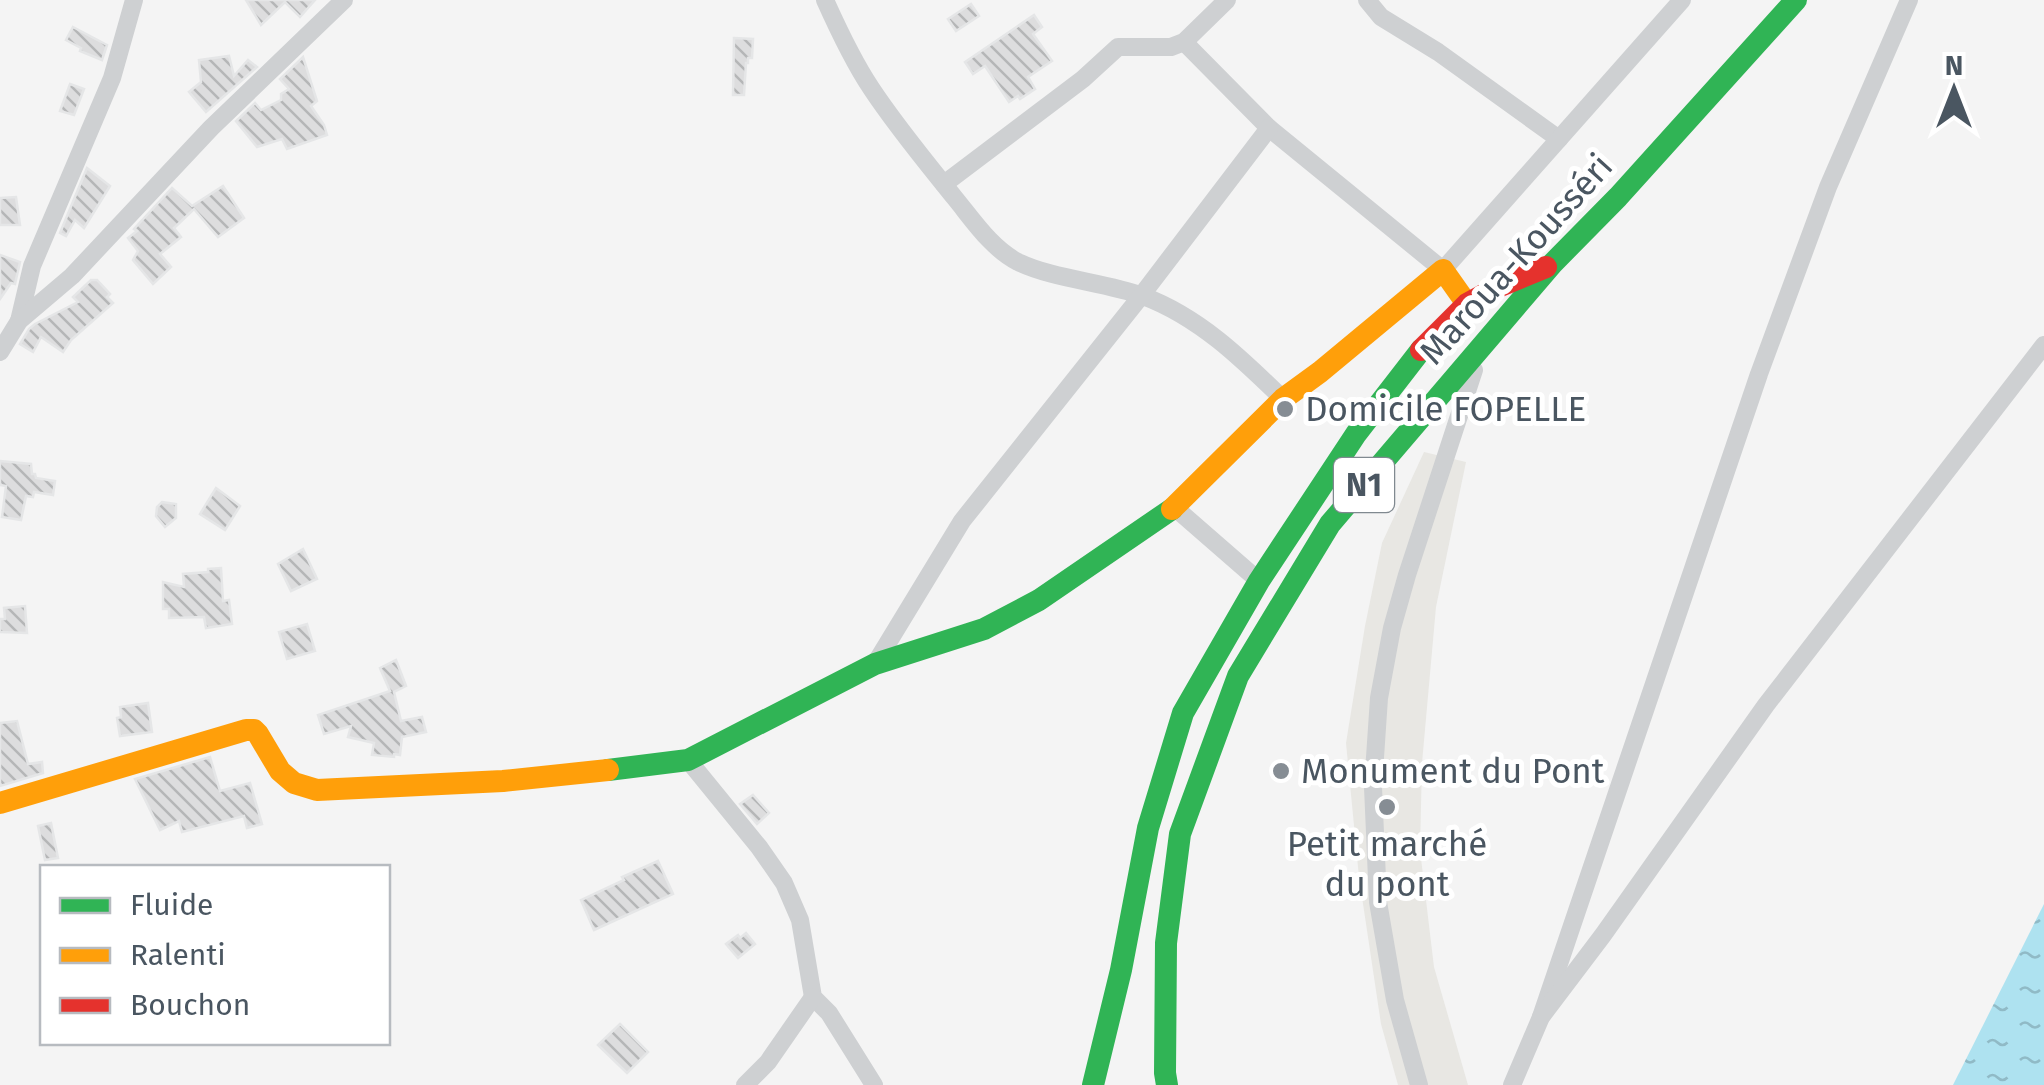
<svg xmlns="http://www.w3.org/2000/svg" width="2044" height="1085" viewBox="0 0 2044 1085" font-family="'Fira Sans',sans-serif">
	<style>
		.commercial { fill: #e8e7e3 }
		.water { fill: url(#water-ripples) }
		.building { fill: url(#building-back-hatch); stroke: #e5e6e7; stroke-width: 2.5 }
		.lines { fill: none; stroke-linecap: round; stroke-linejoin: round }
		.street { stroke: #ced0d2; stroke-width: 18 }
		.fast { stroke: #30b455; stroke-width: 22 }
		.slow { stroke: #ff9f0a; stroke-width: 22 }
		.jam { stroke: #e5322d; stroke-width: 22 }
		.poi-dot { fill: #868d94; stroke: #fff; stroke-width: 4 }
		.labels { text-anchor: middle; stroke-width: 10; stroke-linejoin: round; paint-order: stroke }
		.shield { fill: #fff; stroke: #808990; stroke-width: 2.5 }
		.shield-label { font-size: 32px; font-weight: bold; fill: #4a5661 }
		.street-label { font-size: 35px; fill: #4a5661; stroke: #fff }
		.poi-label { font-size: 35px; fill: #4a5661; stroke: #fff; text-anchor: start }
	</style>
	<defs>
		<pattern id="water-ripples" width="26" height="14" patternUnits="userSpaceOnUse" patternTransform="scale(2.5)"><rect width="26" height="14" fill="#aee2f0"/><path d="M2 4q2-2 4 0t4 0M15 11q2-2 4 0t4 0" fill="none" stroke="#90bac6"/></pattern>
		<pattern id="building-back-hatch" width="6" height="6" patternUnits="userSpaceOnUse" patternTransform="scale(2.5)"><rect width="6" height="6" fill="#ddddde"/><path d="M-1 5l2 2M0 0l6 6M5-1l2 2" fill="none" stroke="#b5b6b7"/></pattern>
	</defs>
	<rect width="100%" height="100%" fill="#f4f4f4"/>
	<polygon class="commercial" points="1424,452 1466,462 1436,607 1422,763 1420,850 1434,967 1468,1085 1398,1085 1381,1024 1359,877 1346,743 1365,626 1382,543"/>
	<polygon class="water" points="2044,904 2044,1085 1953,1085"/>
	<g class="building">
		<polygon points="246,0 315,0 300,17 285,2 261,25"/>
		<polygon points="971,4 979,16 956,31 948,19"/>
		<polygon points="1034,15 1042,27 1033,34 1052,61 1028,77 1035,89 1020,99 1018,96 1009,102 985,66 973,74 965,62"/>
		<polygon points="73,27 107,45 102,60 80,51 81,48 66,40"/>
		<polygon points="734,38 753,39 752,58 748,58 748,63 746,63 744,95 733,95"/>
		<polygon points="229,56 234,76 248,60 257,67 206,112 189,92 201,82 199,60"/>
		<polygon points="303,57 317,101 311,106 324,125 327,135 287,149 282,139 257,147 236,121 255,103 261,110 281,100 281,94 289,89 280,79"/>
		<polygon points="70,84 84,89 74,115 60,111"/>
		<polygon points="87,168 110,186 84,228 75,220 66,236 60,233"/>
		<polygon points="223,186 244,218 218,237 194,209 174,228 181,237 160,254 171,267 153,284 133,260 138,251 128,238 137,231 134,229 172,188 192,206"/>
		<polygon points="16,197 20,225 0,225 0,198"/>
		<polygon points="0,255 20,262 15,284 11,283 0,299"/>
		<polygon points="91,280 97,280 110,294 107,297 113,303 71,340 63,352 41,337 33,352 20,344 29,329 35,324 78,302 73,297"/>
		<polygon points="0,461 31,464 32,474 35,474 36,478 55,481 53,495 34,492 33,497 26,496 21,520 2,517 6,486 0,485"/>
		<polygon points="216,488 240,506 225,530 200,514"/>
		<polygon points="162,502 176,504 176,518 165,527 156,516 157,507"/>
		<polygon points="303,549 317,579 291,591 278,564"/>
		<polygon points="221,568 223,601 229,600 232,624 206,628 204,617 169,618 169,609 163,609 163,582 184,587 183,574 208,572 208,569"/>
		<polygon points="25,606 27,633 0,632 0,619 5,619 4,608"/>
		<polygon points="307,624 315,651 287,659 279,632"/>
		<polygon points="396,660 406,686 394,692 401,721 422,717 426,732 402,737 400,755 394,754 394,757 372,755 374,743 348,737 351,726 324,734 318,715 390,691 380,668"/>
		<polygon points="148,703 152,732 120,736 117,718 121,717 120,707"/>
		<polygon points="17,721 28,764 42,762 43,773 0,786 0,723"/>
		<polygon points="210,757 220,791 250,783 262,824 247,828 244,816 182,832 179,821 160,830 135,779"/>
		<polygon points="753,795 769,813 757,824 740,804"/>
		<polygon points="51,823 58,858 45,860 38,826"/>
		<polygon points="658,861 673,894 594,930 581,900 624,880 622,877"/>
		<polygon points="746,933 755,944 738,958 726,944 738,935 740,938"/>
		<polygon points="620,1024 648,1052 627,1073 598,1045"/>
	</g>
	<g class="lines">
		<g class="street">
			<path d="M825 0C838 29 853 61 871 88 896 126 926 162 954 197 973 220 991 248 1018 262 1053 279 1104 282 1143 296 1199 317 1241 358 1283 399"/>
			<polyline points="1367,0 1381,17 1438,52 1559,139"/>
			<polyline points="1184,42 1269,128 1443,270 1682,0"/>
			<polyline points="944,184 1083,79 1118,47 1171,47 1184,42 1227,0"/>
			<polyline points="19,321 32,266 112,78 134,0"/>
			<polyline points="0,352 19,321 72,276 211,128 344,0"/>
			<polyline points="1174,507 1259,581"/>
			<polyline points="875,664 962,521 1141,296 1269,128"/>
			<polyline points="688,760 759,847 784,883 800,920 813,997 829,1013 874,1085"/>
			<polyline points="1541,1017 1759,374 1828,187 1909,0"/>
			<polyline points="745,1085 768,1062 813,997"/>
			<polyline points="1419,1085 1395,1000 1378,902 1373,787 1379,698 1392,628 1407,575 1474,370"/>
			<polyline points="1512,1085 1541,1017 1603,935 1766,705 2044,345"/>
		</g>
		<g class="fast">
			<polyline points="608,770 688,760 875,664 984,629 1039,600 1172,509"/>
			<polyline points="1093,1085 1121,970 1148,828 1183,713 1259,581 1356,434 1421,350"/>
			<polyline points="1167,1085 1165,1073 1166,943 1180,834 1238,676 1330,524 1552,264 1618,197 1796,0"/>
		</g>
		<g class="slow">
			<polyline points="1172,509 1283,399 1320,372 1443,270 1467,304"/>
			<polyline points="0,803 246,730 254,730 258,734 280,771 294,783 317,790 503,781 608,770"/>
		</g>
		<polyline class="jam" points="1421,350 1467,304 1500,286 1546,267"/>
	</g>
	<g class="poi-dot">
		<circle cx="1285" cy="409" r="10"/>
		<circle cx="1281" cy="771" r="10"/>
		<circle cx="1387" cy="807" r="10"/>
	</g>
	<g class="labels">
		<rect class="shield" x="1334" y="458" width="60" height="54" rx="8"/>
		<g class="shield-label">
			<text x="1364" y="496">N1</text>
		</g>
		<g class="street-label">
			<text transform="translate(1516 259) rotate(-48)" y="12">Maroua-Kousséri</text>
		</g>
		<g class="poi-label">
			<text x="1305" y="421">Domicile FOPELLE</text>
			<text x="1301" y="783">Monument du Pont</text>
			<text x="1387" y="856" text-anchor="middle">Petit marché<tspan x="1387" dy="40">du pont</tspan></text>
		</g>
	</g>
	<rect x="40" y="865" width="350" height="180" fill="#ffffff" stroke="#b7bbc0" stroke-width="2.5"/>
	<rect x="60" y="898" width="50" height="15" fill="#30b455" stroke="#b7bbc0" stroke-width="2.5"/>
	<text x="130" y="915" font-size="30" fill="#4a5661">Fluide</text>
	<rect x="60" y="948" width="50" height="15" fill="#ff9f0a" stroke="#b7bbc0" stroke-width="2.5"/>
	<text x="130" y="965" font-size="30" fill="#4a5661">Ralenti</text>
	<rect x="60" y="998" width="50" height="15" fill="#e5322d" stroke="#b7bbc0" stroke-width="2.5"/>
	<text x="130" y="1015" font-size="30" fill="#4a5661">Bouchon</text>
	<g transform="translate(1954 90)" stroke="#ffffff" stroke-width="8" paint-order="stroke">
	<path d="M0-8L18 38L0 25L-18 38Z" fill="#4a5661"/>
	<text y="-15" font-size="28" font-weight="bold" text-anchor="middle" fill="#4a5661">N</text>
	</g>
</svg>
